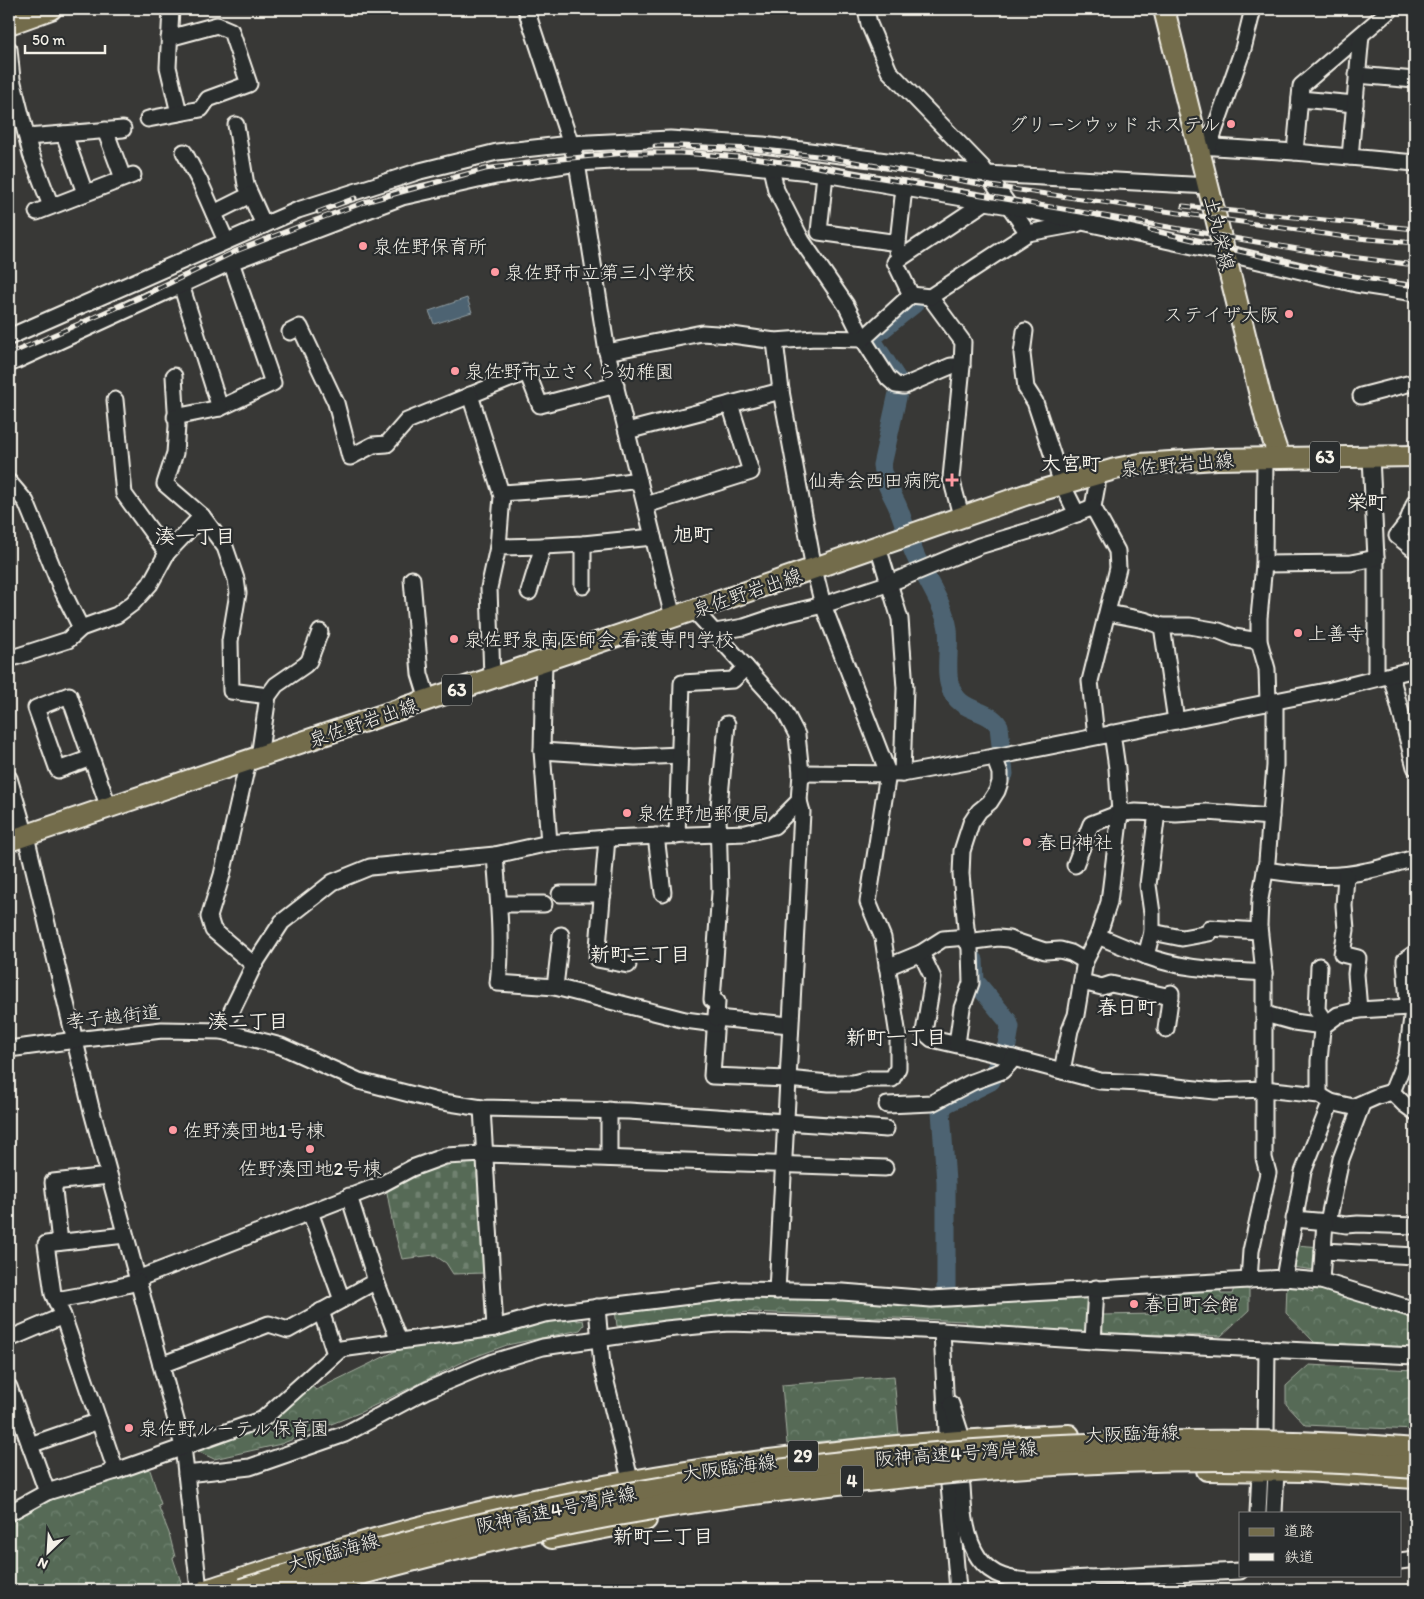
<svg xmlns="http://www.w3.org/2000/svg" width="1424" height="1599" viewBox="0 0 1424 1599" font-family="Itim,'Klee One',sans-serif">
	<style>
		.forest { fill: url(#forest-crowns); stroke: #a5aea0 }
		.cemetery { fill: url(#cemetery-stones); stroke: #a5aea0 }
		.water { fill: #4d6472; stroke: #909ca1 }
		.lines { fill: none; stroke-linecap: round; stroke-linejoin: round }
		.river { stroke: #4d6472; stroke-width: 19 }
		.minor-casing { stroke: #f4f1e8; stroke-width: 19 }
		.major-casing { stroke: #f4f1e8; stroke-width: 24 }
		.minor { stroke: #2a2d2e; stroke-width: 15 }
		.major { stroke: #736c4b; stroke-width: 20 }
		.rail-casing { stroke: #f4f1e8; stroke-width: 5 }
		.rail { stroke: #2a2d2e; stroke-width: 3; stroke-dasharray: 9; stroke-linecap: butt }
		.highway-bridge-casing { stroke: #f4f1e8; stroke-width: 26; stroke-linecap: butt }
		.highway-bridge { stroke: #736c4b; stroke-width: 22 }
		.poi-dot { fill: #ff9aa2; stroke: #2a2d2e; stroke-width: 2 }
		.labels { text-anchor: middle; stroke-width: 4.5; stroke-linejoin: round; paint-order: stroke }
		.shield { fill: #2a2d2e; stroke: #b7b6b0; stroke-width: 1 }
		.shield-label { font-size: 18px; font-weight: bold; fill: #f4f1e8 }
		.poi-label { font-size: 19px; fill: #f4f1e8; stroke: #2a2d2e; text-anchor: start }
		.street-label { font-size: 19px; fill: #f4f1e8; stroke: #2a2d2e }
		.neighbourhood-label { font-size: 20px; font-weight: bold; fill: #f4f1e8; stroke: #2a2d2e }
	</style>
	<defs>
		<pattern id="forest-crowns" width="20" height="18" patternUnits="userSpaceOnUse" patternTransform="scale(1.25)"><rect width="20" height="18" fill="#566b57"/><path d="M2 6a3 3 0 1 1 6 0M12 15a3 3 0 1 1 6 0" fill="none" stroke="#6f816f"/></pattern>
		<pattern id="cemetery-stones" width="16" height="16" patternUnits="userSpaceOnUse" patternTransform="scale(1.25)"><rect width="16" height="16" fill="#566b57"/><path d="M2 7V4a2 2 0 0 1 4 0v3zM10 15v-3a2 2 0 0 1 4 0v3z" fill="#6f816f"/></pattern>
	</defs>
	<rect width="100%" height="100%" fill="#383836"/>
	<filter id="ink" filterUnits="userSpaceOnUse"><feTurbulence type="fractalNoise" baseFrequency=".02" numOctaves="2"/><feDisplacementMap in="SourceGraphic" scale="10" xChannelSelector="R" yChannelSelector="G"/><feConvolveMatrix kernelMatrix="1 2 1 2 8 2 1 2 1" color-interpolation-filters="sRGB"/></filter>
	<g filter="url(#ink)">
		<g class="forest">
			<polygon points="1295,1245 1322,1247 1315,1270 1292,1267"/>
			<polygon points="1287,1284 1304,1286 1304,1289 1313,1292 1315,1287 1317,1287 1415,1317 1415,1348 1315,1343 1286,1313"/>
			<polygon points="1218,1288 1220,1290 1221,1294 1232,1294 1234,1288 1249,1288 1249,1310 1221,1336 1105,1333 1101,1328 1101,1315 1157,1314 1157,1292"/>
			<polygon points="740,1296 778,1296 901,1304 1087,1296 1090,1300 1087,1332 1085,1333 967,1325 966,1321 751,1312 617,1326 615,1310"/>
			<polygon points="576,1314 577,1321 583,1320 584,1325 580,1330 507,1345 469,1359 359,1413 281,1444 214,1459 197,1451 195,1447 264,1422 309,1384 316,1390 404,1347 506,1333 541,1320"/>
			<polygon points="1309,1365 1415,1370 1415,1430 1305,1425 1286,1404 1286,1386"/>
			<polygon points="894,1376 899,1435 787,1444 782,1385"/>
			<polygon points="148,1464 161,1504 158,1505 169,1533 175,1557 173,1558 181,1582 176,1590 9,1590 9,1518 40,1500"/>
		</g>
		<polygon class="cemetery" points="474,1159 478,1163 484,1273 453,1274 446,1263 434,1255 402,1259 393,1226 386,1187 441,1162"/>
		<polygon class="water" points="467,298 472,312 434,324 429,311"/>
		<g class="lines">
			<g class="river">
				<path d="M914 304 875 335 873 342 900 384 882 465C883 480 891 492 897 505 904 521 908 539 915 555 925 578 944 604 948 629 950 644 945 673 950 686 959 714 987 707 999 726L1004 774"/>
				<polyline points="946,1289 946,1182 941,1111 945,1104 991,1081 1007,1045 1010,1027 1008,1021 975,981 974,960"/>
			</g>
			<defs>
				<g id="minor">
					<polyline points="171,9 168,67 179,113"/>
					<polyline points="526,9 577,163 607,352 673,617"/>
					<polyline points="866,9 869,24 889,71 982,167 1028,233 1077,224"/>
					<polyline points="9,49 12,79 31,154 51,206"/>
					<polyline points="1357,75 1415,80"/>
					<polyline points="1300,99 1355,104"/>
					<polyline points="148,119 201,109 208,99 249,84 231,31 217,25 169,38"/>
					<polyline points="236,125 246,185 264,225"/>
					<polyline points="105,130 123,178"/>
					<polyline points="64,134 85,193"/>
					<polyline points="27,137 123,129"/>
					<polyline points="1199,146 1295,152 1415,163"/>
					<polyline points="1209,146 1243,49 1253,9"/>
					<polyline points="184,152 200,182 226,241"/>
					<polyline points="1295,152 1301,86 1391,9"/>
					<polyline points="1350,157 1361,35"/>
					<polyline points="771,168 776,190 802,241 846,305 863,339 888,378 896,385 904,386 951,366 962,366"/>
					<polyline points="825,174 819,232 898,243"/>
					<polyline points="37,212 133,175"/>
					<polyline points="214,213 250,195"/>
					<polyline points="897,251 904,188"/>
					<polyline points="181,285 220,408 273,383 231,262"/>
					<polyline points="911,295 895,262 985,202"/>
					<polyline points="930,297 963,342 962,366 951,478 959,508 965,516"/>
					<polyline points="1025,331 1022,354 1026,388 1035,402 1062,484 1077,514"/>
					<polyline points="290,332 300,327 336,403 350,457 373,445 387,444 407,421 527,372 540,405 616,385"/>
					<polyline points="9,337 298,210 420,171 497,152 570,144 670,139 763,145 987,174 1209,186"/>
					<polyline points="607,352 702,333 732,335 775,341 815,338 863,339 911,295 930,297 1028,233"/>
					<polyline points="9,364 231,262 402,197 496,176 577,163 630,160 697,160 819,173 1009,206 1225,253 1356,284 1415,293"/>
					<polyline points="174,376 177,426 175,453 165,484 202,516 225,547 236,579 238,593 230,641 231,691 268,696"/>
					<polyline points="470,395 502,496 498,547"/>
					<polyline points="1361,396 1415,382"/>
					<polyline points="115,400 124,494 167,553"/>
					<polyline points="175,417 220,408"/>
					<polyline points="627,431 781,391"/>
					<polyline points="1371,457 1376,558 1376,678"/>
					<polyline points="1265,458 1264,564 1259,618 1259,641 1267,669 1268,702"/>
					<polyline points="1093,476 1097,485 1093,507 1117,551 1118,568 1090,681 1096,736"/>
					<polyline points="9,482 26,502 61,588 81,628"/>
					<polyline points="501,493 588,487 639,480"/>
					<polyline points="1415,502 1407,523 1397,536 1415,550"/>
					<polyline points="646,505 751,472 730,404"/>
					<polyline points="583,544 583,586"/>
					<polyline points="878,547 900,619 905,688 902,774"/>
					<polyline points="1264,564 1351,563 1376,558"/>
					<polyline points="412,579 420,674 428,700"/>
					<polyline points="529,592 543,546 583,544 653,537"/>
					<polyline points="1108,613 1144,620 1162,626 1190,626 1219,631 1234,637 1259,641"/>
					<polyline points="1162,626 1176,721"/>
					<polyline points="715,632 744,627 777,616 823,605 890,583 979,546 1049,525 1093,507"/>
					<polyline points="9,659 68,640 81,628 117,615 133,603 150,584 167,553 202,516"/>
					<polyline points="544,660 542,751 549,843"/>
					<polyline points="1391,675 1415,767"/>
					<polyline points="492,678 489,588 498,547 543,546"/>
					<polyline points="727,724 718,816 720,892 712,1000 717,1002 712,1076 787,1079 829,1083 853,1083 869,1079 892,1079 898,1068 898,1036 883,938 868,902 888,773 823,605 814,569 781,391 775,341"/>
					<polyline points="542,751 635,757 680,755"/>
					<polyline points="259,757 268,696 276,685 305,665 309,661 320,632"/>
					<polyline points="91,758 58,770 36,708 69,695 109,808"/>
					<polyline points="248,761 222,875 209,917 213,930 254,965"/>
					<polyline points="801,773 902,774 1005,755 1331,690 1415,669"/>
					<polyline points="9,778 26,836 91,1108 183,1446 199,1590"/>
					<polyline points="656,836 663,893"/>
					<polyline points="677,836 682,683 733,680 746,667"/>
					<polyline points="607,838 597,959 628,965"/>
					<path d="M495 855C498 897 503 941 498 983L555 987 685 1020 716 1024"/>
					<polyline points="1075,865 1091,824 1120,813 1136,812 1176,814 1207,812 1271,817"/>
					<path d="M1265 870C1298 875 1334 879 1366 871 1383 868 1399 862 1415 858"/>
					<polyline points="1346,875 1344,906 1346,930 1342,954 1358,958 1356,974 1359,1010"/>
					<polyline points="560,894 603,894"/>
					<polyline points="499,904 544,904"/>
					<polyline points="1152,932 1182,938 1209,933 1210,928 1259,931"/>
					<polyline points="1098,936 1146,956 1152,932 1152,913 1148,885 1157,812"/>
					<polyline points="967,942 998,938 1009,939 1045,951 1060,950 1071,953 1085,961"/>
					<polyline points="921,953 933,978 924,1032 932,1039 1013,1058 1100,1081 1140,1083 1215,1091 1264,1089 1319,1095 1331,1102 1353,1107 1378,1096 1392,1092 1404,1104 1415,1112"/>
					<polyline points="1415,953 1405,960 1408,1003 1409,1007 1415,1010"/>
					<path d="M1146 956C1183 970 1225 970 1264 973"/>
					<polyline points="887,967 921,953 943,939 967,937"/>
					<polyline points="1082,982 1102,987 1111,984 1171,997"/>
					<polyline points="555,987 561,935"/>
					<polyline points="1265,1014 1294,1022 1323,1026 1338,1015 1359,1010 1409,1007"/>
					<polyline points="716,1018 790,1025"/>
					<polyline points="1166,1029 1171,993"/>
					<polyline points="222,1031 254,965 282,922 333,882 370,867 495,855 549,843 607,838 746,833 774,826 799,801 801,773 797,735 783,708 694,610"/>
					<polyline points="957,1044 962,1008 971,983 970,949 966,928 961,874 962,851 971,823 979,811 990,802 997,791 1000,782 1000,773 994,757"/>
					<polyline points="9,1049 76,1040 162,1030 222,1031 281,1046 359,1081 437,1101 482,1108 629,1111 886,1129"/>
					<polyline points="1062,1071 1070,1030 1076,1015 1085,961 1098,936 1109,902 1120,813 1117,768 1112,733"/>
					<polyline points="1392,1092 1407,1055 1413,1010"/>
					<polyline points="1319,1095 1319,1061 1323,1019 1317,1010 1319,966"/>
					<polyline points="887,1105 932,1103 972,1082 1002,1071 1009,1064 1013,1058"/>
					<polyline points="482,1108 495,1328"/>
					<polyline points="609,1158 609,1110"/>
					<polyline points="349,1196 376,1281 399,1341"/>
					<polyline points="310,1212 342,1300"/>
					<polyline points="1294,1219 1328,1222 1346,1225 1358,1224 1415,1226"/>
					<polyline points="1328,1222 1341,1159 1362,1104"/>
					<polyline points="60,1242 53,1182 109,1176"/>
					<polyline points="1323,1251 1415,1256"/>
					<polyline points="1284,1278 1303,1172 1331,1102"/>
					<polyline points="137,1279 380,1185 412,1168 445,1156 484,1154 885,1168"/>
					<polyline points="1249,1280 1251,1251 1268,1173 1264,1158 1264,973 1259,926 1260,899 1267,861 1275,766 1275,701"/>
					<polyline points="1321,1281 1325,1221"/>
					<polyline points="777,1291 802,812 799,801"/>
					<polyline points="56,1300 89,1294 138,1282"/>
					<polyline points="597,1307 602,1366 633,1491"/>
					<polyline points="321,1311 335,1354"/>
					<polyline points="942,1331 947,1432"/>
					<polyline points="9,1339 63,1316"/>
					<polyline points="1093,1341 1096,1288"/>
					<polyline points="161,1365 269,1324 288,1330 376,1281"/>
					<polyline points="9,1387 47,1492"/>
					<polyline points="951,1404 960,1432"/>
					<polyline points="30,1445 99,1421"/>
					<polyline points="1274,1461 1276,1471 1274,1513"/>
					<polyline points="116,1471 63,1316 53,1294 46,1244 125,1235"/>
					<polyline points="186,1474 250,1467 345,1434 427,1390 493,1362 543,1347 666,1329 728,1323 837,1326 942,1331 1093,1341 1415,1356"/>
					<polyline points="949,1485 958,1590"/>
					<path d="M962 1486C963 1499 963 1512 966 1525 979 1596 1034 1580 1089 1578"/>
					<polyline points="9,1513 47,1492 116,1471 263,1419 341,1349 495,1328 544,1314 738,1290 843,1292 931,1299 1284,1278 1321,1281 1415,1310"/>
					<polyline points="1258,1513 1260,1471 1266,1433 1267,1349"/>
					<polyline points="1400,1561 1415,1559"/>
					<polyline points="1086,1590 1089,1578 1240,1571"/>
				</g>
				<g id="major">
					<polyline points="1164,9 1266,419 1279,457"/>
					<polyline points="9,24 51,9"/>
					<polyline points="9,841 694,610 1025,495 1115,469 1140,464 1217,459 1415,456"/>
					<polyline points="1207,1470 1305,1471 1415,1478"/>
					<polyline points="552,1538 646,1520"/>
					<path d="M206 1590C255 1575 304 1558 354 1545 415 1527 477 1512 539 1499 713 1462 891 1442 1069 1435"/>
				</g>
			</defs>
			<use href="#minor" class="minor-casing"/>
			<use href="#major" class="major-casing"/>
			<use href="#minor" class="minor"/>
			<use href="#major" class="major"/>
			<defs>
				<g id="rail">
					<polyline points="655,146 681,146 755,149 826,157 991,186 1346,237 1415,243"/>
					<polyline points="1183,206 1415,229"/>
					<polyline points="318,212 355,198"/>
					<path d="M1150 230C1238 250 1325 274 1415 286"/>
					<polyline points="9,354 137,299 236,251 305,224 365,202 485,169 550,160 626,153 680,153 753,158 811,166 1327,254 1415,265"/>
				</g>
			</defs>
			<use href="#rail" class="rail-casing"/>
			<use href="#rail" class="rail"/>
			<defs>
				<g id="highway-bridge">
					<path d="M242 1590C516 1504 800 1455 1087 1445 1196 1440 1306 1440 1415 1450"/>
					<path d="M300 1590C414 1558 530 1528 647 1509 752 1491 857 1480 962 1471 1112 1458 1265 1454 1415 1467"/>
				</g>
			</defs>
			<use href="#highway-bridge" class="highway-bridge-casing"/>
			<use href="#highway-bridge" class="highway-bridge"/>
		</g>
	</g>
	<g class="poi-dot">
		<circle cx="1231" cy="124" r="5"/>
		<circle cx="363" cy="246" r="5"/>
		<circle cx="495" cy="272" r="5"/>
		<circle cx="1289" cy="314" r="5"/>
		<circle cx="455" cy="371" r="5"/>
		<path d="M949.5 472.5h5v5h5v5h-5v5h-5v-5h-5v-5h5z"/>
		<circle cx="1298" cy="633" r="5"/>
		<circle cx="454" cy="639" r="5"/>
		<circle cx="627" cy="813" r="5"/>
		<circle cx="1027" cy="842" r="5"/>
		<circle cx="173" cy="1130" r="5"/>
		<circle cx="310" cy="1149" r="5"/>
		<circle cx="1134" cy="1304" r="5"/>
		<circle cx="129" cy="1428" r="5"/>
	</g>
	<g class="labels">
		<g class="shield">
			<rect x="1310" y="441.5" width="30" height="31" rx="4"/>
			<rect x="442" y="674.5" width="30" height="31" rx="4"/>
			<rect x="788" y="1440.5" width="30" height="31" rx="4"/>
			<rect x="841" y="1465.5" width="22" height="31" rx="4"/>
		</g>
		<g class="shield-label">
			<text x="1325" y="463">63</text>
			<text x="457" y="696">63</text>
			<text x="803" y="1462">29</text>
			<text x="852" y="1487">4</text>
		</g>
		<g class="poi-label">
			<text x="1221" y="131" text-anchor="end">グリーンウッド ホステル</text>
			<text x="373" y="253">泉佐野保育所</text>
			<text x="505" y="279">泉佐野市立第三小学校</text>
			<text x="1279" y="321" text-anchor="end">ステイザ大阪</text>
			<text x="465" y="378">泉佐野市立さくら幼稚園</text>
			<text x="941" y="487" text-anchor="end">仙寿会西田病院</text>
			<text x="1308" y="640">上善寺</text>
			<text x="464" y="646">泉佐野泉南医師会 看護専門学校</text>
			<text x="637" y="820">泉佐野旭郵便局</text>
			<text x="1037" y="849">春日神社</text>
			<text x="183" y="1137">佐野湊団地1号棟</text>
			<text x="310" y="1175" text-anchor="middle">佐野湊団地2号棟</text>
			<text x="1144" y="1311">春日町会館</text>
			<text x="139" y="1435">泉佐野ルーテル保育園</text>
		</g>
		<g class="street-label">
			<text transform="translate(1220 233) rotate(76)" y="7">土丸栄線</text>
			<text transform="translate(1177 464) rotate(-5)" y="7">泉佐野岩出線</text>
			<text transform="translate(747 592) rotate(-19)" y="7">泉佐野岩出線</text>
			<text transform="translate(363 722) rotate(-19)" y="7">泉佐野岩出線</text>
			<text transform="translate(113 1016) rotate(-6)" y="7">孝子越街道</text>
			<text transform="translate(1132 1433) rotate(-2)" y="7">大阪臨海線</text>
			<text transform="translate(956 1453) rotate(-4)" y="7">阪神高速4号湾岸線</text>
			<text transform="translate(729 1467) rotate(-8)" y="7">大阪臨海線</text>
			<text transform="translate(556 1509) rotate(-12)" y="7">阪神高速4号湾岸線</text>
			<text transform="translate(333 1552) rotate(-16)" y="7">大阪臨海線</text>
		</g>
		<g class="neighbourhood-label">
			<text x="1071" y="470">大宮町</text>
			<text x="1367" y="509">栄町</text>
			<text x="693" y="541">旭町</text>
			<text x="195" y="543">湊一丁目</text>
			<text x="640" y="961">新町三丁目</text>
			<text x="1127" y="1014">春日町</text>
			<text x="248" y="1028">湊二丁目</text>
			<text x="896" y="1044">新町一丁目</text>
			<text x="663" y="1543">新町二丁目</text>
		</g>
	</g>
	<rect width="1424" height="1599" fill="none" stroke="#2a2d2e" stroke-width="30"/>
	<rect x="15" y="15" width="1394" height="1569" fill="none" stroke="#f4f1e8" stroke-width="2" filter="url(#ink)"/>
	<rect x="1239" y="1512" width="162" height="65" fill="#2a2d2e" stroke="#7b7b78"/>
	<rect x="1249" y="1528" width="25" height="8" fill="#736c4b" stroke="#7b7b78"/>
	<text x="1284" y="1536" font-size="15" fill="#f4f1e8">道路</text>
	<rect x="1249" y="1553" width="25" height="8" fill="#f4f1e8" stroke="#7b7b78"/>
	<text x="1284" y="1562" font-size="15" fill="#f4f1e8">鉄道</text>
	<g transform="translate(48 1552) rotate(205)" stroke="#2a2d2e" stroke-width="4" paint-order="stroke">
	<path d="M0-4L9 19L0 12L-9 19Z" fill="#f4f1e8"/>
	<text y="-8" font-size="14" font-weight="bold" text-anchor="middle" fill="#f4f1e8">N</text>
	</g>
	<path d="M25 45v8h80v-8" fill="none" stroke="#f4f1e8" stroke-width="2.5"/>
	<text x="32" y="45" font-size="15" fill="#f4f1e8" stroke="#2a2d2e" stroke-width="4" paint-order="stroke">50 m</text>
</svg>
